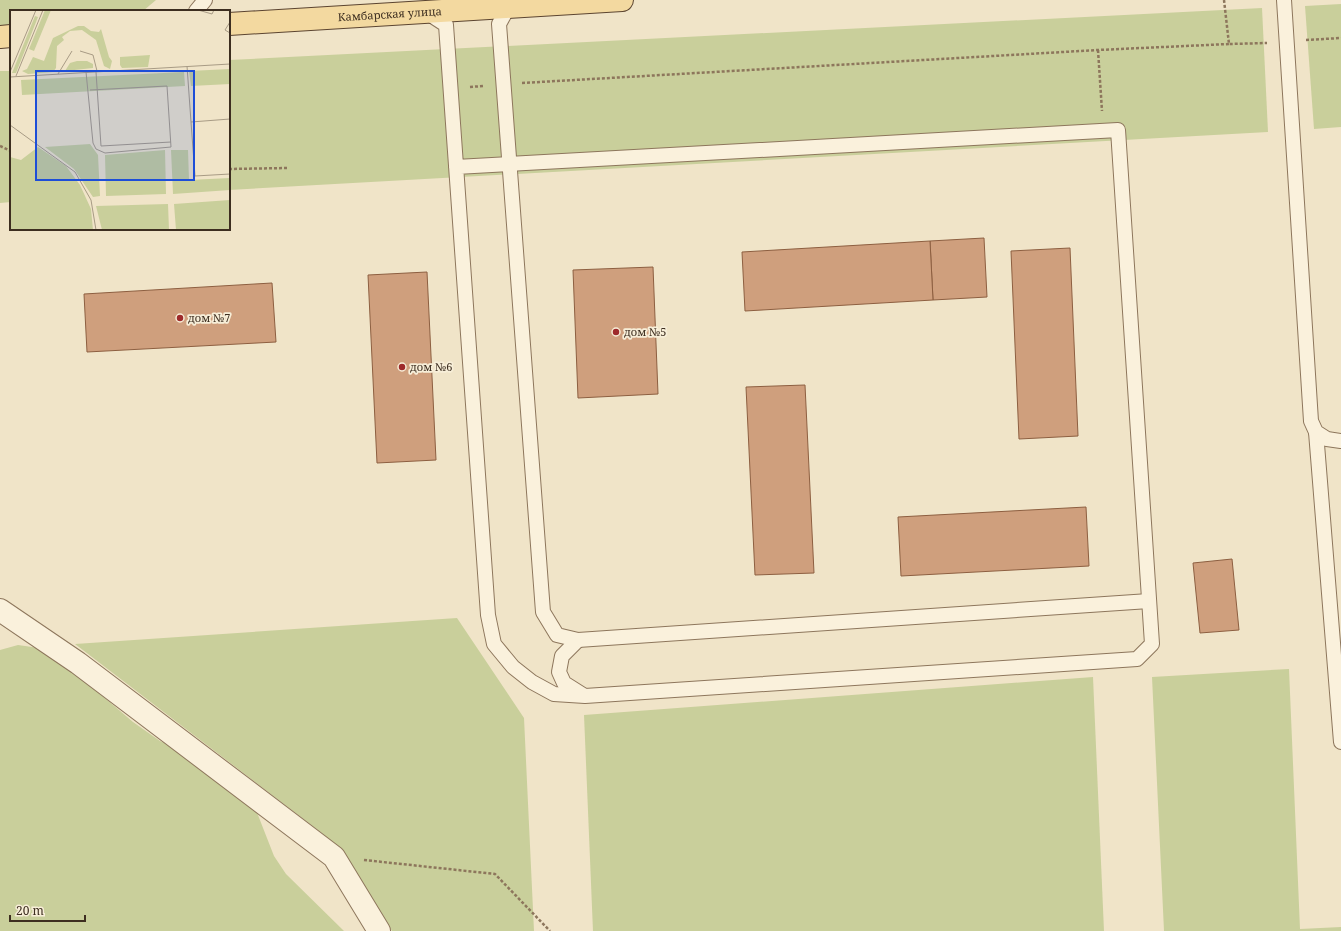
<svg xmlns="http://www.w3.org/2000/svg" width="1341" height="931" viewBox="0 0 1341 931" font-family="'Noto Serif',serif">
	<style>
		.green { fill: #c9cf9b }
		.building { fill: #cf9f7d; stroke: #8d5f41 }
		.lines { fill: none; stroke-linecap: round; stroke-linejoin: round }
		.service-casing { stroke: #8d765c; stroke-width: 16 }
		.minor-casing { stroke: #8d765c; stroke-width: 24 }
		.primary-casing { stroke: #5b4430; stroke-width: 24 }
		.path { stroke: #8d765c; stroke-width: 2.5; stroke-dasharray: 3 2; stroke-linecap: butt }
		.service { stroke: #faf1dc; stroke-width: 14 }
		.minor { stroke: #faf1dc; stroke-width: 22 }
		.primary { stroke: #f3d9a0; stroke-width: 22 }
		.poi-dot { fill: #9e2a2b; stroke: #f7eed8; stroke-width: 1.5 }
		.labels { text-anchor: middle; stroke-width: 3.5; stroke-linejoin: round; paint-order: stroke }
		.street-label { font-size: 11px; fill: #3d2e20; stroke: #f7eed8 }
		.poi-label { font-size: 11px; fill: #3d2e20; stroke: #f7eed8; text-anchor: start }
		.inset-road { fill: none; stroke: #a89b85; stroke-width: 1 }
		.view { fill: #1d4ed8; fill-opacity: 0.15; stroke: #1d4ed8; stroke-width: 2 }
		.inset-edge { fill: none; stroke: #3d2e20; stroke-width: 2 }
	</style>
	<rect width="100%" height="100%" fill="#f0e4c8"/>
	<g class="green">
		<polygon points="0,0 156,0 143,11 11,11 11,25 0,26"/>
		<polygon points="1341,4 1341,127 1314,129 1305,6"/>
		<polygon points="1262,8 1268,132 229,190 229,60"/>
		<polygon points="0,71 11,71 11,202 0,203"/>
		<polygon points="457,618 524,718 534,931 392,931 323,834 75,644"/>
		<polygon points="18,645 39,648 65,664 133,722 160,741 184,752 256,810 274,856 286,874 344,931 0,931 0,650"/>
		<polygon points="1289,669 1300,929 1341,927 1341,931 1164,931 1152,677"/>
		<polygon points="1093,677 1104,931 593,931 584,715"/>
	</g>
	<g class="building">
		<polygon points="984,238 987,297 933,300 930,241"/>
		<polygon points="930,241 933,300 745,311 742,252"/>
		<polygon points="1070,248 1078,436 1019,439 1011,251"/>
		<polygon points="653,267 658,394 578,398 573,270"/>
		<polygon points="427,272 436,460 377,463 368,275"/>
		<polygon points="272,283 276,342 87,352 84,294"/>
		<polygon points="805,385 814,573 755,575 746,387"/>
		<polygon points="1086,507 1089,566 901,576 898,517"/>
		<polygon points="1232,559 1239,630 1200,633 1193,563"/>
	</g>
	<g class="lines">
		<defs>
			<g id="service">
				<polyline points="1284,0 1311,421 1316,432 1327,439 1341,441"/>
				<polyline points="509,6 499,24 543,612 557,635 578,640 1149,601"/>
				<polyline points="196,11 205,0"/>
				<polyline points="426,12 446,25 488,615 494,644 513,667 532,682 554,694 585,696 1137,659 1152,644 1118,130 456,167"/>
				<polyline points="1316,432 1341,742"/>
				<polyline points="578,640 562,656 559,672 564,683 583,695"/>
			</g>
			<polyline id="minor" points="0,610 78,663 334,857 379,931"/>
			<g id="primary">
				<path id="s1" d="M229 24 622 0"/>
				<polyline points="0,37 11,36"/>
			</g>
		</defs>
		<use href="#service" class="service-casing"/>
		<use href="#minor" class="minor-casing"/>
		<use href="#primary" class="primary-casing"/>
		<g class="path">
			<polyline points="1224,0 1229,44 1267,43"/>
			<polyline points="1306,40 1341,38"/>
			<polyline points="1098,50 1102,111"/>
			<polyline points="522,83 1098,50 1229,44"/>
			<polyline points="470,87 483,86"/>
			<polyline points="0,146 11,151"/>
			<polyline points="229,169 287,168"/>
			<polyline points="364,860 495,874 550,931"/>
		</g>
		<use href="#service" class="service"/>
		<use href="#minor" class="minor"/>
		<use href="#primary" class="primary"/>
	</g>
	<g class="poi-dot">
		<circle cx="180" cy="318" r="4"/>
		<circle cx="616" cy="332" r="4"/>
		<circle cx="402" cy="367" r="4"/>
	</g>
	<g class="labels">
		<g class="street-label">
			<text dy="4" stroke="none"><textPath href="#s1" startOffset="161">Камбарская улица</textPath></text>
		</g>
		<g class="poi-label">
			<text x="188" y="322">дом №7</text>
			<text x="624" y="336">дом №5</text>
			<text x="410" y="371">дом №6</text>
		</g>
	</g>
	<g transform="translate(10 10)">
		<rect width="220" height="220" fill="#f0e4c8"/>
		<path d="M35 0H41L24 41 19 39ZM25 6 28 7 6 63H2ZM68 16H74L81 21 89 22 91 19 99 47 102 51 100 59 94 56 86 30 72 20 60 21 52 27 54 30 47 36 46 58 43 62 18 64 12 61 17 59 23 47 34 51 43 28ZM140 45 138 57 112 58 110 55V47ZM67 51H77L83 54V58L55 61 60 53ZM220 59V74L181 76 179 61ZM174 62 175 76 12 85 11 70ZM80 134 88 145 90 186 83 187 64 159 35 137ZM28 137 56 156 70 175 81 199 83 220H0V147L11 150ZM155 140 156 184 96 186 95 145ZM161 140H178L179 170 220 168V180L163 184ZM220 190V220H166L164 194ZM158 194 159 220H92L86 196Z" fill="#c9cf9b"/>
		<path class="inset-road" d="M188 0 202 4 204 0M220 12 215 20 220 23M70 41 83 45 87 61M177 56 181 112 220 109M0 62 26 0M76 62 83 133 86 139 95 143 161 137 157 76 80 80M86 62 91 136 161 132M48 64 62 41M6 66 33 0M0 67 220 54M181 112 185 166 220 164M0 115 65 162 81 190 86 220"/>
		<path class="view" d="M26 61H184V170H26Z"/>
		<rect width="220" height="220" class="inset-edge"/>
	</g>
	<path d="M10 915v6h75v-6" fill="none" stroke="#3d2e20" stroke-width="2"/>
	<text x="16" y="915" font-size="12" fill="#3d2e20" stroke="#f7eed8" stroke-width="3" paint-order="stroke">20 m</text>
</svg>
